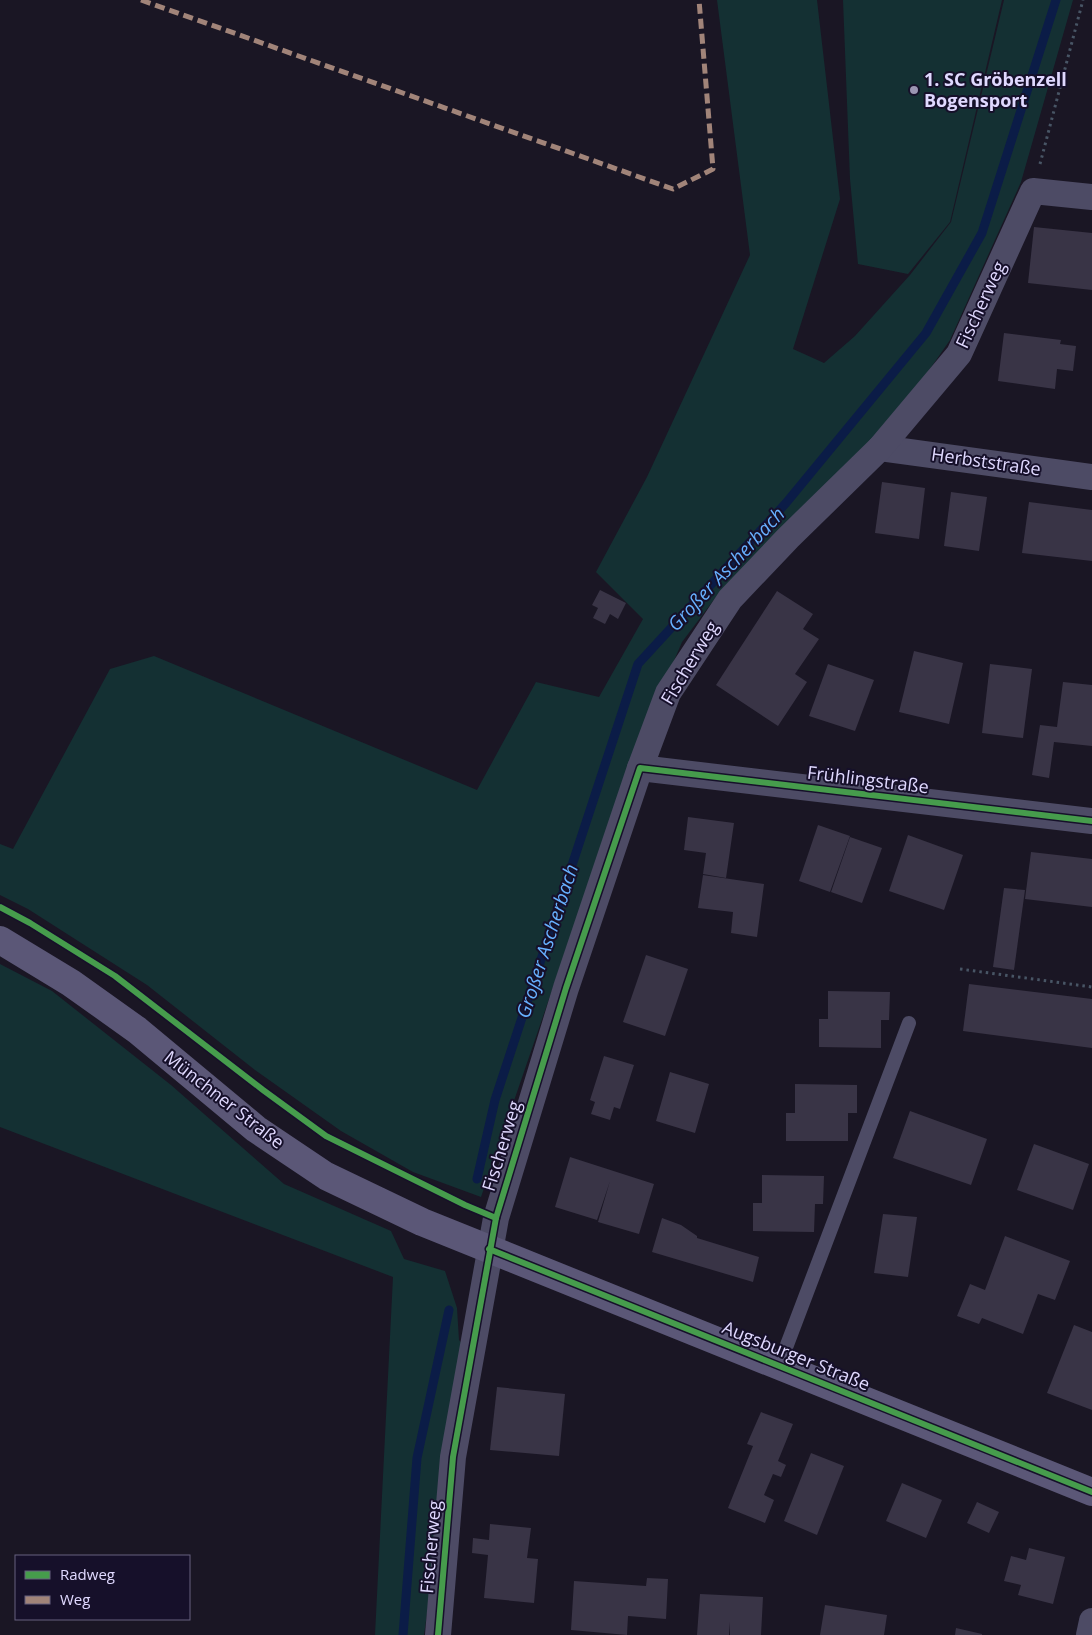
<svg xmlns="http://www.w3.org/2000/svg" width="1092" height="1635" viewBox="0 0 1092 1635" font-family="'Open Sans',sans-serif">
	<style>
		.green { fill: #143033 }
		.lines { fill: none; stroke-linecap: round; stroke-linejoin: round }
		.stream { stroke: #0b1c47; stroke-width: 9 }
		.building { fill: #393446 }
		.path { stroke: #485565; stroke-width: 3; stroke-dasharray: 2.5 4; stroke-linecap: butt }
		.service { stroke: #4d4b65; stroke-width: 14 }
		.minor { stroke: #4d4b65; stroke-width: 26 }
		.secondary { stroke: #5b5777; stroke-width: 28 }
		.quiet { stroke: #a18479; stroke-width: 5; stroke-dasharray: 10 5; stroke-linecap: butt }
		.cycleway-casing { stroke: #16102a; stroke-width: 9 }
		.cycleway { stroke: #469c4c; stroke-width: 6 }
		.poi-dot { fill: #9b95b2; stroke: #16102a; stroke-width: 2 }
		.labels { text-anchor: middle; stroke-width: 4; stroke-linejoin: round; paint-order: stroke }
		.poi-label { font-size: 18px; font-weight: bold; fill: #e0d9ff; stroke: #16102a; text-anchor: start }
		.street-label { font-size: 18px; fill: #e0d9ff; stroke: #16102a }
		.water-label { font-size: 19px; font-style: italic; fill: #67b0ff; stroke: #16102a }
	</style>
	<rect width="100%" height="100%" fill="#1a1624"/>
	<g class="green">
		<polygon points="717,0 817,0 840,199 793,349 824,363 855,336 910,275 951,222 1004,0 1073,0 1021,182 950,340 898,415 722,589 682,642 629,766 481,1197 413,1172 341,1131 255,1070 147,985 28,909 0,895 0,844 13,849 110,669 154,656 477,790 536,682 599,697 643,619 596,572 647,477 750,255"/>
		<polygon points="843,0 1002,0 950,222 908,274 858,264 850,179"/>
		<polygon points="0,964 52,991 171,1085 284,1184 391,1231 404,1259 445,1271 457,1308 459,1340 464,1346 424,1635 375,1635 393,1277 0,1127"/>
	</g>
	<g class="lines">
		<g class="stream">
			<polyline points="477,1179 495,1100 638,664 786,503 926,333 982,233 1056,0"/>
			<polyline points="403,1635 417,1458 449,1310"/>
		</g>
	</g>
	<g class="building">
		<polygon points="1034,227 1092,233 1092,290 1028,283"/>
		<polygon points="1004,333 1061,340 1060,344 1076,346 1073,371 1057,369 1055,389 998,381"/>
		<polygon points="882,482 925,488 919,539 875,533"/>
		<polygon points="951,492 987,497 979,551 944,546"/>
		<polygon points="1029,502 1092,510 1092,561 1022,553"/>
		<polygon points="600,590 626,603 618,619 610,614 605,624 593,618 598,608 592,605"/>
		<polygon points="777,591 813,614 803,629 819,639 795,674 807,682 778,726 716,685"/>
		<polygon points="914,651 963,663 949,724 899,712"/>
		<polygon points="828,664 874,680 855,731 809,716"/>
		<polygon points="990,664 1032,669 1023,738 982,733"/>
		<polygon points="1063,682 1092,685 1092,746 1054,742 1049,778 1032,775 1040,725 1057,727"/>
		<polygon points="688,817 734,823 726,878 703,874 706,853 684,850"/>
		<polygon points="818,825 850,836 830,892 799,881"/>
		<polygon points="908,835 963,855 944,910 889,891"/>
		<polygon points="850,837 882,848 862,903 831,892"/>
		<polygon points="1031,852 1092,859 1092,907 1025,899"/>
		<polygon points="703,875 764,884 757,937 731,933 733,912 698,908"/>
		<polygon points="1004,888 1025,890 1014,970 993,967"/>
		<polygon points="646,955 688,969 665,1036 623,1022"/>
		<polygon points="969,984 1092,999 1092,1048 963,1031"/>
		<polygon points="828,991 890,992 889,1020 881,1020 881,1048 819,1047 819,1019 828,1019"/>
		<polygon points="604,1056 634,1065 620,1109 614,1107 610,1120 591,1114 595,1102 590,1100"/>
		<polygon points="670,1072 709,1084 695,1133 656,1121"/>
		<polygon points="795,1084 857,1085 857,1113 848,1113 848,1141 786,1141 786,1113 795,1113"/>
		<polygon points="910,1111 987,1139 971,1185 893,1158"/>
		<polygon points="1034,1144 1089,1164 1073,1210 1017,1190"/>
		<polygon points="570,1157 654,1184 639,1234 598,1222 610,1181 597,1220 555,1207"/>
		<polygon points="762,1175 824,1176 823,1204 815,1204 814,1232 753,1231 753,1203 762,1203"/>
		<polygon points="883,1214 917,1217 908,1277 874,1273"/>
		<polygon points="662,1218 681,1225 697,1236 697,1238 759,1257 753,1282 652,1252"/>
		<polygon points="1005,1236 1070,1261 1055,1300 1038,1294 1023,1334 982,1318 979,1324 957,1316 970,1284 985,1290"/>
		<polygon points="1074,1325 1092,1332 1092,1410 1047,1393"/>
		<polygon points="497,1387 565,1394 559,1456 490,1450"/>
		<polygon points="761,1412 793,1424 778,1461 786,1465 781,1477 773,1474 764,1495 774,1500 765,1523 728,1508 753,1446 747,1444"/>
		<polygon points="811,1453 844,1466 817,1535 784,1521"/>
		<polygon points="902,1483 942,1500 926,1538 886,1521"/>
		<polygon points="977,1502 999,1512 989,1533 967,1523"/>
		<polygon points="490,1524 531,1528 527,1558 538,1559 534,1603 484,1598 488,1555 472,1553 473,1538 489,1540"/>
		<polygon points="1029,1548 1065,1557 1053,1604 1018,1595 1021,1585 1004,1581 1011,1556 1026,1560"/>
		<polygon points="647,1578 668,1579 666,1619 628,1616 627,1635 571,1630 574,1581 646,1586"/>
		<polygon points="700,1594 763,1597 761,1635 730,1635 730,1622 729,1635 697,1635"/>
		<polygon points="825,1605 887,1615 884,1635 820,1635"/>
		<polygon points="956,1628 982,1634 982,1635 955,1635"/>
	</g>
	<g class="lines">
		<g class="path">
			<polyline points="1040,164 1083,0"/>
			<polyline points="960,969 1092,987"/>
		</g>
		<polyline class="service" points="779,1366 909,1023"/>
		<g class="minor">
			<polyline points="880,448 1092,477"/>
			<polyline points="640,768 1092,821"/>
			<polyline points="438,1635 453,1457 496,1218 566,988 640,768 668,693 730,599 788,538 880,448 959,354 1033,191 1092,197"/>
			<polyline points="1089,1635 1092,1621"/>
		</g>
		<polyline class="secondary" points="0,940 71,983 137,1030 256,1129 326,1176 422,1222 1092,1492"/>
		<polyline class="quiet" points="141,0 673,189 713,169 699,0"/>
		<defs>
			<g id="cycleway">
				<polyline points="0,907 30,923 115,976 263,1090 326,1136 465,1205 496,1218"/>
				<polyline points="489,1249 1092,1492"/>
				<polyline points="438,1635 453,1457 496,1218 566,988 640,768 1092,821"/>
			</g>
		</defs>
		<use href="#cycleway" class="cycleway-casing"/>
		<use href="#cycleway" class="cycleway"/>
	</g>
	<circle class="poi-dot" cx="914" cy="90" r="5"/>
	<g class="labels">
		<g class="poi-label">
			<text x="924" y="86">1. SC Gröbenzell<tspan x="924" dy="21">Bogensport</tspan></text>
		</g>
		<g class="street-label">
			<text transform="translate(981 305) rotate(-65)" y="6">Fischerweg</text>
			<text transform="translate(986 462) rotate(8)" y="6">Herbststraße</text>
			<text transform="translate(690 663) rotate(-59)" y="6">Fischerweg</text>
			<text transform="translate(868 780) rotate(7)" y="6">Frühlingstraße</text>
			<text transform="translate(224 1100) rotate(38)" y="6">Münchner Straße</text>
			<text transform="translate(502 1146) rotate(-73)" y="6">Fischerweg</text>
			<text transform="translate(796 1356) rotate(22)" y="6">Augsburger Straße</text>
			<text transform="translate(431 1547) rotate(-85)" y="6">Fischerweg</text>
		</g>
		<g class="water-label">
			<text transform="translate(726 569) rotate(-47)" y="7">Großer Ascherbach</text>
			<text transform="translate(547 941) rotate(-72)" y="7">Großer Ascherbach</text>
		</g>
	</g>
	<rect x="15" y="1555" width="175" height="65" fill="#16102a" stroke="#67607f"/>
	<rect x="25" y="1571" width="25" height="8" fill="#469c4c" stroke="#67607f"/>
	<text x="60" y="1580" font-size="15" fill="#e0d9ff">Radweg</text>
	<rect x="25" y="1596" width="25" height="8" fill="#a18479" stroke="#67607f"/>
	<text x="60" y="1605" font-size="15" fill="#e0d9ff">Weg</text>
</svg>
